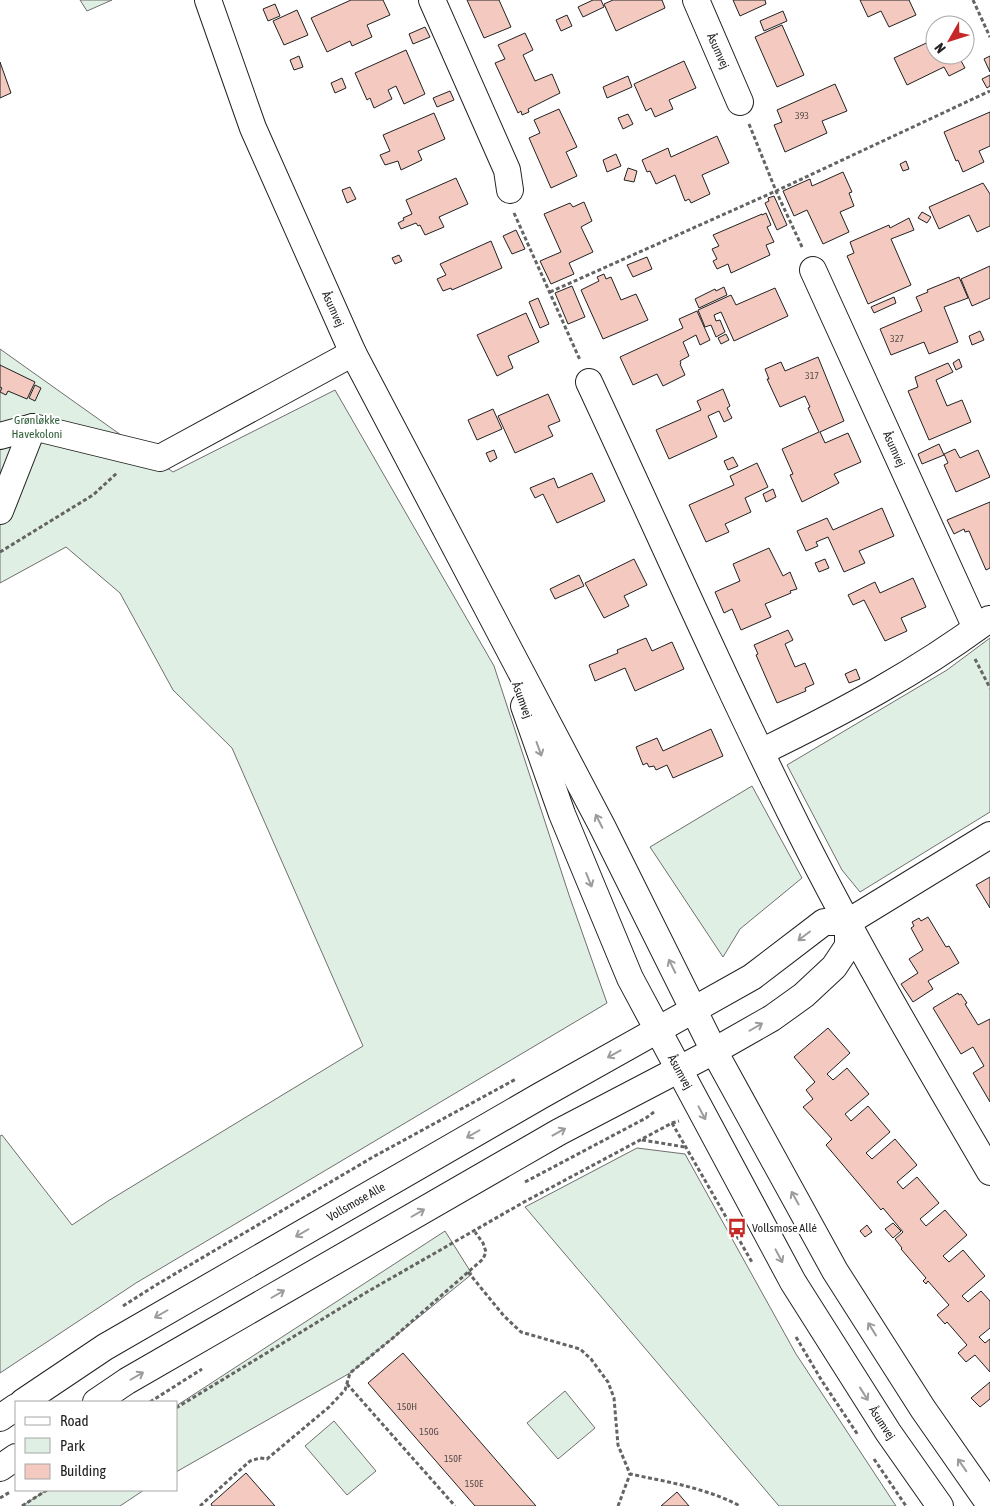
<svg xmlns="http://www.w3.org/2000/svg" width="990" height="1506" viewBox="0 0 990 1506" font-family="'Asap Condensed',sans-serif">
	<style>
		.green { fill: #e0efe3; stroke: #6f6f6f }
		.building { fill: #f3c9c0; stroke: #222 }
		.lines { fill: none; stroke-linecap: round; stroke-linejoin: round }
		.minor-casing { stroke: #222; stroke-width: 28 }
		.path { stroke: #646464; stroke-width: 3; stroke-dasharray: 4 2.5; stroke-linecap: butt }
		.minor { stroke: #fff; stroke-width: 26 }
		.oneway { stroke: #9c9c9c }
		.labels { text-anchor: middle; stroke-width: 4; stroke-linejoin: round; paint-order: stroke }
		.number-label { font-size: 10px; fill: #564c4a }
		.street-label { font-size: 12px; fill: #222; stroke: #fff }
		.park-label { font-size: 12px; fill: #2f5e38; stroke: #fff }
		.poi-label { font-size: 12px; fill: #222; stroke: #fff; text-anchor: start }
	</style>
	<rect width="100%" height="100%" fill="#fff"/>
	<g class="green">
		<polygon points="80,0 112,0 87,11"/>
		<polygon points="0,349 173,472 335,390 494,666 569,895 607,1003 136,1283 0,1373 0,1136 2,1135 72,1225 108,1201 363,1046 232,748 173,690 120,593 66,547 0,583"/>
		<polygon points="990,638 990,812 860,892 842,870 787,765 947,670"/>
		<polygon points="752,786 802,878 740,929 723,957 650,847"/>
		<polygon points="637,1148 685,1154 796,1354 896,1506 779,1506 525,1207"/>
		<polygon points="445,1231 472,1274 350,1373 176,1472 176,1406"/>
		<polygon points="565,1391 595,1428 558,1459 527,1423"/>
		<polygon points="334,1421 376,1471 347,1495 305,1446"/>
		<polygon points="47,1490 144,1490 120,1506 22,1506"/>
	</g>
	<g class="building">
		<polygon points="351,0 383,0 390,15 367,25 372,37 352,46 350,41 327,52 311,18"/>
		<polygon points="467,0 499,0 511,27 484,38"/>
		<polygon points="593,0 601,0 604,7 583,17 578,7"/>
		<polygon points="613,0 662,0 665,8 616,31 604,4"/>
		<polygon points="733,0 765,0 766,4 740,16"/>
		<polygon points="860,0 909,0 916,15 889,27 881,11 868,17"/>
		<polygon points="275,4 280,16 268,21 263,9"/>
		<polygon points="297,10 308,35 284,45 273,21"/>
		<polygon points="783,11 787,21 764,31 760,21"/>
		<polygon points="567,15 572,26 561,31 556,20"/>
		<polygon points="782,25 804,75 777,87 755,37"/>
		<polygon points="425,27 430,37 413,44 409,34"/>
		<polygon points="525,33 533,50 523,55 535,81 552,74 560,93 528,109 529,112 522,115 521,111 518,113 495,63 505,59 498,45"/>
		<polygon points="935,39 935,55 964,55 965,57 960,59 965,68 949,76 944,67 907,85 894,58"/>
		<polygon points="406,50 425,94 404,104 396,86 388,90 392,99 374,108 370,98 367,100 355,73"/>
		<polygon points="299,56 303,67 294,70 290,60"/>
		<polygon points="990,56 990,72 984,59"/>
		<polygon points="684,61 696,88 669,100 673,109 655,117 651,108 646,111 634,84"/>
		<polygon points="0,62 11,93 0,98"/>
		<polygon points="990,75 990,86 987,88 982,79"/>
		<polygon points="628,76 632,87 607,98 603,87"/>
		<polygon points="342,78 346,88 335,93 331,83"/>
		<polygon points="835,84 847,111 822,121 827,133 785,152 774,125 782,122 777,110"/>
		<polygon points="450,91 454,100 437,107 433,98"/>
		<polygon points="559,109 577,147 566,152 577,176 551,188 529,138 540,133 534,120"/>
		<polygon points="990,112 990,146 979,151 984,162 963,172 958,160 956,161 944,132"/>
		<polygon points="434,113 445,139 418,151 422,160 401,170 398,161 385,165 380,155 390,151 383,135"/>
		<polygon points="628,114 633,124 623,129 618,118"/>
		<polygon points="717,136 729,163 702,175 710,194 691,203 689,199 685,201 675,175 656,184 650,171 647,172 642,160 668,148 671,157"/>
		<polygon points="616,154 621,166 607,172 603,160"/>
		<polygon points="906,161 909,169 903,171 900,164"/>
		<polygon points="628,168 637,171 634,182 624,180"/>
		<polygon points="843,172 852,192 849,193 854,206 840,212 849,232 823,244 807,210 794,216 783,191 810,179 812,186"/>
		<polygon points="456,178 468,204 439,217 444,227 425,235 420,225 418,226 416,223 401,229 398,223 404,220 403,218 412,214 406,200"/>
		<polygon points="983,183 990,194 990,226 977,232 969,215 939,229 929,207"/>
		<polygon points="350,187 356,199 347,203 342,190"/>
		<polygon points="774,196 787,225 777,230 765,203 769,201 768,198"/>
		<polygon points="584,202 592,221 581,227 593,252 569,263 574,274 551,284 540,261 561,252 544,214 570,203 573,207"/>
		<polygon points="922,212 931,217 927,223 918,218"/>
		<polygon points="766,213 771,225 767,227 774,242 766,245 770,255 731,273 728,264 717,269 713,261 717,259 712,249 719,246 713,235 762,214 762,215"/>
		<polygon points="909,218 914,230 891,239 911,285 868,304 847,256 854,253 850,242 889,225 890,228"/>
		<polygon points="516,230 525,249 512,254 503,236"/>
		<polygon points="491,241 502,268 452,290 451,288 443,291 437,279 446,275 440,264"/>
		<polygon points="399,255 402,261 395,264 392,258"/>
		<polygon points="647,257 652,269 633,277 627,265"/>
		<polygon points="990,266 990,298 972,306 961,279"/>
		<polygon points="604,274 606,279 611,277 621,300 636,294 648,320 603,339 581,290 599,281 597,277"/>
		<polygon points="959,277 968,298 944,307 958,342 929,354 924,342 891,355 880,329 922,311 916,297 928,292 927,290"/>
		<polygon points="572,286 585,317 568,324 555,293"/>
		<polygon points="724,287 727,295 699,308 695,299 715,289 716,291"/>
		<polygon points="775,288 788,316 734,341 721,312 714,315 716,321 720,320 725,332 716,337 711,325 705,327 698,310 731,295 736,305"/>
		<polygon points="894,297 896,303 874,313 871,307"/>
		<polygon points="538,298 549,324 540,328 529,302"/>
		<polygon points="697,311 710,340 700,345 696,335 683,342 689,356 680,361 681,363 680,364 685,375 663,386 657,374 633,385 620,357 683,328 679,319"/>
		<polygon points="526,313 539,342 508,356 513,368 497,376 477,335"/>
		<polygon points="980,331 984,340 972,345 969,336"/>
		<polygon points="726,334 729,340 721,344 718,338"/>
		<polygon points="818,357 844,421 820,432 825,443 848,433 861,462 834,474 839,483 802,502 790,475 793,474 782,449 819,432 808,408 810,407 805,396 780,407 767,379 769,379 765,369 781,362 785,371"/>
		<polygon points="959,359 962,367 956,370 953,363"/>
		<polygon points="948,363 953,372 936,380 947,406 962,400 971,422 929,440 908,391 918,387 915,377"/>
		<polygon points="0,365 35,382 27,399 8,391 6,395 0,392 2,388 0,387"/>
		<polygon points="35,385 41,388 35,401 29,398"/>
		<polygon points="723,389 730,406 727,408 732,418 724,422 719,411 708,416 717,437 669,459 656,430 701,410 697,401"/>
		<polygon points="548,394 560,421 548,426 553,436 515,453 498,416"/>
		<polygon points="493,409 502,429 477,440 468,420"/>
		<polygon points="939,444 944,455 922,464 918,454"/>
		<polygon points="955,449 960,458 978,450 990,477 956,492 944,465 948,463 944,454"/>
		<polygon points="494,450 497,458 490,462 486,453"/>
		<polygon points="733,457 738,466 728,470 724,461"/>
		<polygon points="757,463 768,487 745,498 751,512 725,524 729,532 706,542 689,505 734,485 730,476"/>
		<polygon points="592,473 605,501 557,523 543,494 535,498 530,488 554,478 558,488"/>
		<polygon points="773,489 776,497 766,502 763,494"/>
		<polygon points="990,502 990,568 986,570 969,531 965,532 964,529 954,534 947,520"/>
		<polygon points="882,508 894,536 859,551 865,563 844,572 828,537 816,542 818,546 806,551 797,531 827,518 833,530"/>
		<polygon points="769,548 783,576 790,572 797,589 790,591 791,593 765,604 771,617 741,630 732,609 724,613 715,592 740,581 733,564"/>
		<polygon points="634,559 647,585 624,596 629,606 604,618 585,583"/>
		<polygon points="825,559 829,568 819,572 815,563"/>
		<polygon points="579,575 584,586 555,599 550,589"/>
		<polygon points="913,578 926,607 901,618 907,631 885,641 864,600 853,605 848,595 875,582 880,593"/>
		<polygon points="788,630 793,640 785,644 795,667 805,663 814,684 805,688 806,691 777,703 756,655 758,654 754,645"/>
		<polygon points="646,638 652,651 672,642 684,669 635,691 625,668 595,681 589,665 618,653 617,650"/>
		<polygon points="856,669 860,679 849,683 845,674"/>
		<polygon points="711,729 723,756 673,778 667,765 656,770 654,766 649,767 647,763 643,765 636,747 657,738 663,751"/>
		<polygon points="990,877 990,908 976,885"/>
		<polygon points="928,917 946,947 949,946 959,963 928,981 933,989 913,1002 901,984 918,973 909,959 923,950 911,928 914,926 912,922 919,918 921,921"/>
		<polygon points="958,993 959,995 961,994 967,1003 965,1004 978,1025 990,1019 990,1102 973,1073 984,1066 973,1047 961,1054 933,1008"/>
		<polygon points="828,1028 850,1053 827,1074 833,1080 847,1068 869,1094 845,1114 851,1121 868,1106 890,1132 866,1153 872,1159 895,1139 917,1165 897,1182 903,1189 917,1177 939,1203 920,1219 926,1226 945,1210 967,1235 943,1256 949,1262 963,1250 985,1276 962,1296 968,1302 981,1291 990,1301 990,1328 979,1337 985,1343 990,1339 990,1372 975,1355 966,1362 958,1353 967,1345 947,1322 945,1324 937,1315 949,1305 928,1281 926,1284 923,1281 926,1278 901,1249 902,1248 895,1239 903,1232 883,1208 881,1210 826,1145 832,1139 803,1107 813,1099 806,1090 815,1082 794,1057"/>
		<polygon points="893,1223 901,1231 893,1238 885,1229"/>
		<polygon points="867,1225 872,1232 865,1237 860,1231"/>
		<polygon points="403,1353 536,1506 475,1506 368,1383"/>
		<polygon points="990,1382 990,1399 980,1407 971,1398"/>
		<polygon points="246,1473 275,1506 212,1506 211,1504"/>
		<polygon points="677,1492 689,1506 661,1506"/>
	</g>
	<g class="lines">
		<defs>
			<g id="minor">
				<polyline points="208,0 253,128 353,353 602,826 714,1051 835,1271 923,1409 990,1505"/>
				<polyline points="432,0 507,170 510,190"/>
				<polyline points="696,0 740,102"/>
				<polyline points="813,270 976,628"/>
				<path d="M589 382C659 532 726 685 801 834 859 949 925 1061 990 1172"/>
				<polyline points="0,436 33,427 160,458 353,353"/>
				<polyline points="0,511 33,427"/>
				<polyline points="524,706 562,814 630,978 793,1282 888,1432 940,1506"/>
				<path d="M761 752C841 713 918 672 989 619"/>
				<polyline points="23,1402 105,1347 540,1096 752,977 824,922 848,922 990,835"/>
				<polyline points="96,1402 127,1381 559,1132 714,1051 772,1018 804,995 834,967 848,946 848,922"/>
				<polyline points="0,1418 16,1407"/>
				<polyline points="0,1468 16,1457"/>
			</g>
		</defs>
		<use href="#minor" class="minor-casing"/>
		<g class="path">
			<polyline points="973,0 990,37"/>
			<polyline points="749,124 776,191 803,249"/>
			<polyline points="514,213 580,360"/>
			<polyline points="550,292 776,191 990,91"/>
			<polyline points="0,552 93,495 117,473"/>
			<polyline points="975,659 990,688"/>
			<polyline points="672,1123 753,1264"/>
			<polyline points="642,1140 685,1147"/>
			<polyline points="525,1182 646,1118 654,1112"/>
			<path d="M468 1272 504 1316 521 1332 580 1349 591 1359 608 1382 614 1398 618 1445 630 1474C668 1482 706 1488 740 1506"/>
			<polyline points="123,1306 156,1285 373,1157 516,1079"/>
			<polyline points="796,1337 822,1381 858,1435"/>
			<polyline points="347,1384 455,1506"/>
			<polyline points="150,1402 202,1369"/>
			<polyline points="176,1408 367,1292 524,1202 672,1123 679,1121"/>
			<polyline points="874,1459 906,1506"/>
			<polyline points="0,1498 10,1492"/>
			<polyline points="22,1506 47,1490"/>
			<polyline points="200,1506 250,1461 260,1458 267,1459 329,1407 345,1390 350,1373 394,1337 483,1259 486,1252 483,1243 475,1232"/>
			<polyline points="618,1506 630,1474"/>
		</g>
		<use href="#minor" class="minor"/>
	</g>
	<defs><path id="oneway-shaft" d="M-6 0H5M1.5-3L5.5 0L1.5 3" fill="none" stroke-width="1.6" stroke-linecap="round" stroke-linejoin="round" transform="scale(1.25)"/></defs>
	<g class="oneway">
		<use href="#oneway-shaft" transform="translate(539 749) rotate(70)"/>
		<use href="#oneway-shaft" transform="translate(599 821) rotate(-117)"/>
		<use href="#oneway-shaft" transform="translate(589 880) rotate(68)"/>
		<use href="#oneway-shaft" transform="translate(804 936) rotate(143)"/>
		<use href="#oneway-shaft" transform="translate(672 966) rotate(-116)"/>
		<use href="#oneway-shaft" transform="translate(756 1027) rotate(-30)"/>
		<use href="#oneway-shaft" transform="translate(614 1054) rotate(151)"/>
		<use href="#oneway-shaft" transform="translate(702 1113) rotate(62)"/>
		<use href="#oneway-shaft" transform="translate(559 1132) rotate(-29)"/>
		<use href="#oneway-shaft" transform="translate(473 1134) rotate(150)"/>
		<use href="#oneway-shaft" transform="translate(795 1198) rotate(-119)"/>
		<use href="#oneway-shaft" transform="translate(418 1213) rotate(-30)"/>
		<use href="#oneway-shaft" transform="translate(302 1233) rotate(150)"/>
		<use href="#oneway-shaft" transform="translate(779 1256) rotate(62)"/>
		<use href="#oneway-shaft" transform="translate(278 1294) rotate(-30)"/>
		<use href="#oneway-shaft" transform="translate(161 1314) rotate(150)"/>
		<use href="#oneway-shaft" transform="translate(872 1329) rotate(-122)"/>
		<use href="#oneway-shaft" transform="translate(137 1376) rotate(-30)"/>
		<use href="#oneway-shaft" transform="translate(864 1394) rotate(58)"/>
		<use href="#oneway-shaft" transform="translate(962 1465) rotate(-125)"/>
	</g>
	<defs>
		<symbol id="bus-bare" viewBox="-9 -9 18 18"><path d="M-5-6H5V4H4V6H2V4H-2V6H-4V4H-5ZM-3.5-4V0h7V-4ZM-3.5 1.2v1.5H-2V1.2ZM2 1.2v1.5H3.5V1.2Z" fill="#c62828" stroke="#fff" stroke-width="2.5" paint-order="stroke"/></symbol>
	</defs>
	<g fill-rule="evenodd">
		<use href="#bus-bare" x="723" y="1214" width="28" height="28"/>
	</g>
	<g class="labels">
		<g class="number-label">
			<text x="802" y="119">393</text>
			<text x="897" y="342">327</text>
			<text x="812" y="379">317</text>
			<text x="407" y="1410">150H</text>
			<text x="429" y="1435">150G</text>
			<text x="453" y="1462">150F</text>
			<text x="474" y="1487">150E</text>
		</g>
		<g class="street-label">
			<text transform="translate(718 51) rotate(66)" y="4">Åsumvej</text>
			<text transform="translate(333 309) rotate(66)" y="4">Åsumvej</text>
			<text transform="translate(894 449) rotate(66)" y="4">Åsumvej</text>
			<text transform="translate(522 700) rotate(70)" y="4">Åsumvej</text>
			<text transform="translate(680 1072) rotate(61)" y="4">Åsumvej</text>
			<text transform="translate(356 1202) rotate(-30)" y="4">Vollsmose Alle</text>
			<text transform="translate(882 1423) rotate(57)" y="4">Åsumvej</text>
		</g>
		<g class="park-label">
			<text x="37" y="424">Grønløkke<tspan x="37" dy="14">Havekoloni</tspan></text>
		</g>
		<g class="poi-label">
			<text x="752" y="1232">Vollsmose Allé</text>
		</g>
	</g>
	<rect x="15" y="1401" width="162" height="90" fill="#ffffff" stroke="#a7a7a7"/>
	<rect x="25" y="1417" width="25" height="8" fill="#ffffff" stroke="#a7a7a7"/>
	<text x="60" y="1426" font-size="15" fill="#222222">Road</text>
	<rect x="25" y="1438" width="25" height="15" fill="#e0efe3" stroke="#a7a7a7"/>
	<text x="60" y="1451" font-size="15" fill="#222222">Park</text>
	<rect x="25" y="1464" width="25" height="15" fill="#f3c9c0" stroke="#a7a7a7"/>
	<text x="60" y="1476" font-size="15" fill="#222222">Building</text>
	<g transform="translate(950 40) rotate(231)"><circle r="24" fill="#ffffff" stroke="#a7a7a7"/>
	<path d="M0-4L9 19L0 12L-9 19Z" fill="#c62828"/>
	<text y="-8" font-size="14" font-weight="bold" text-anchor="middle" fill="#222222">N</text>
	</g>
</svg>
